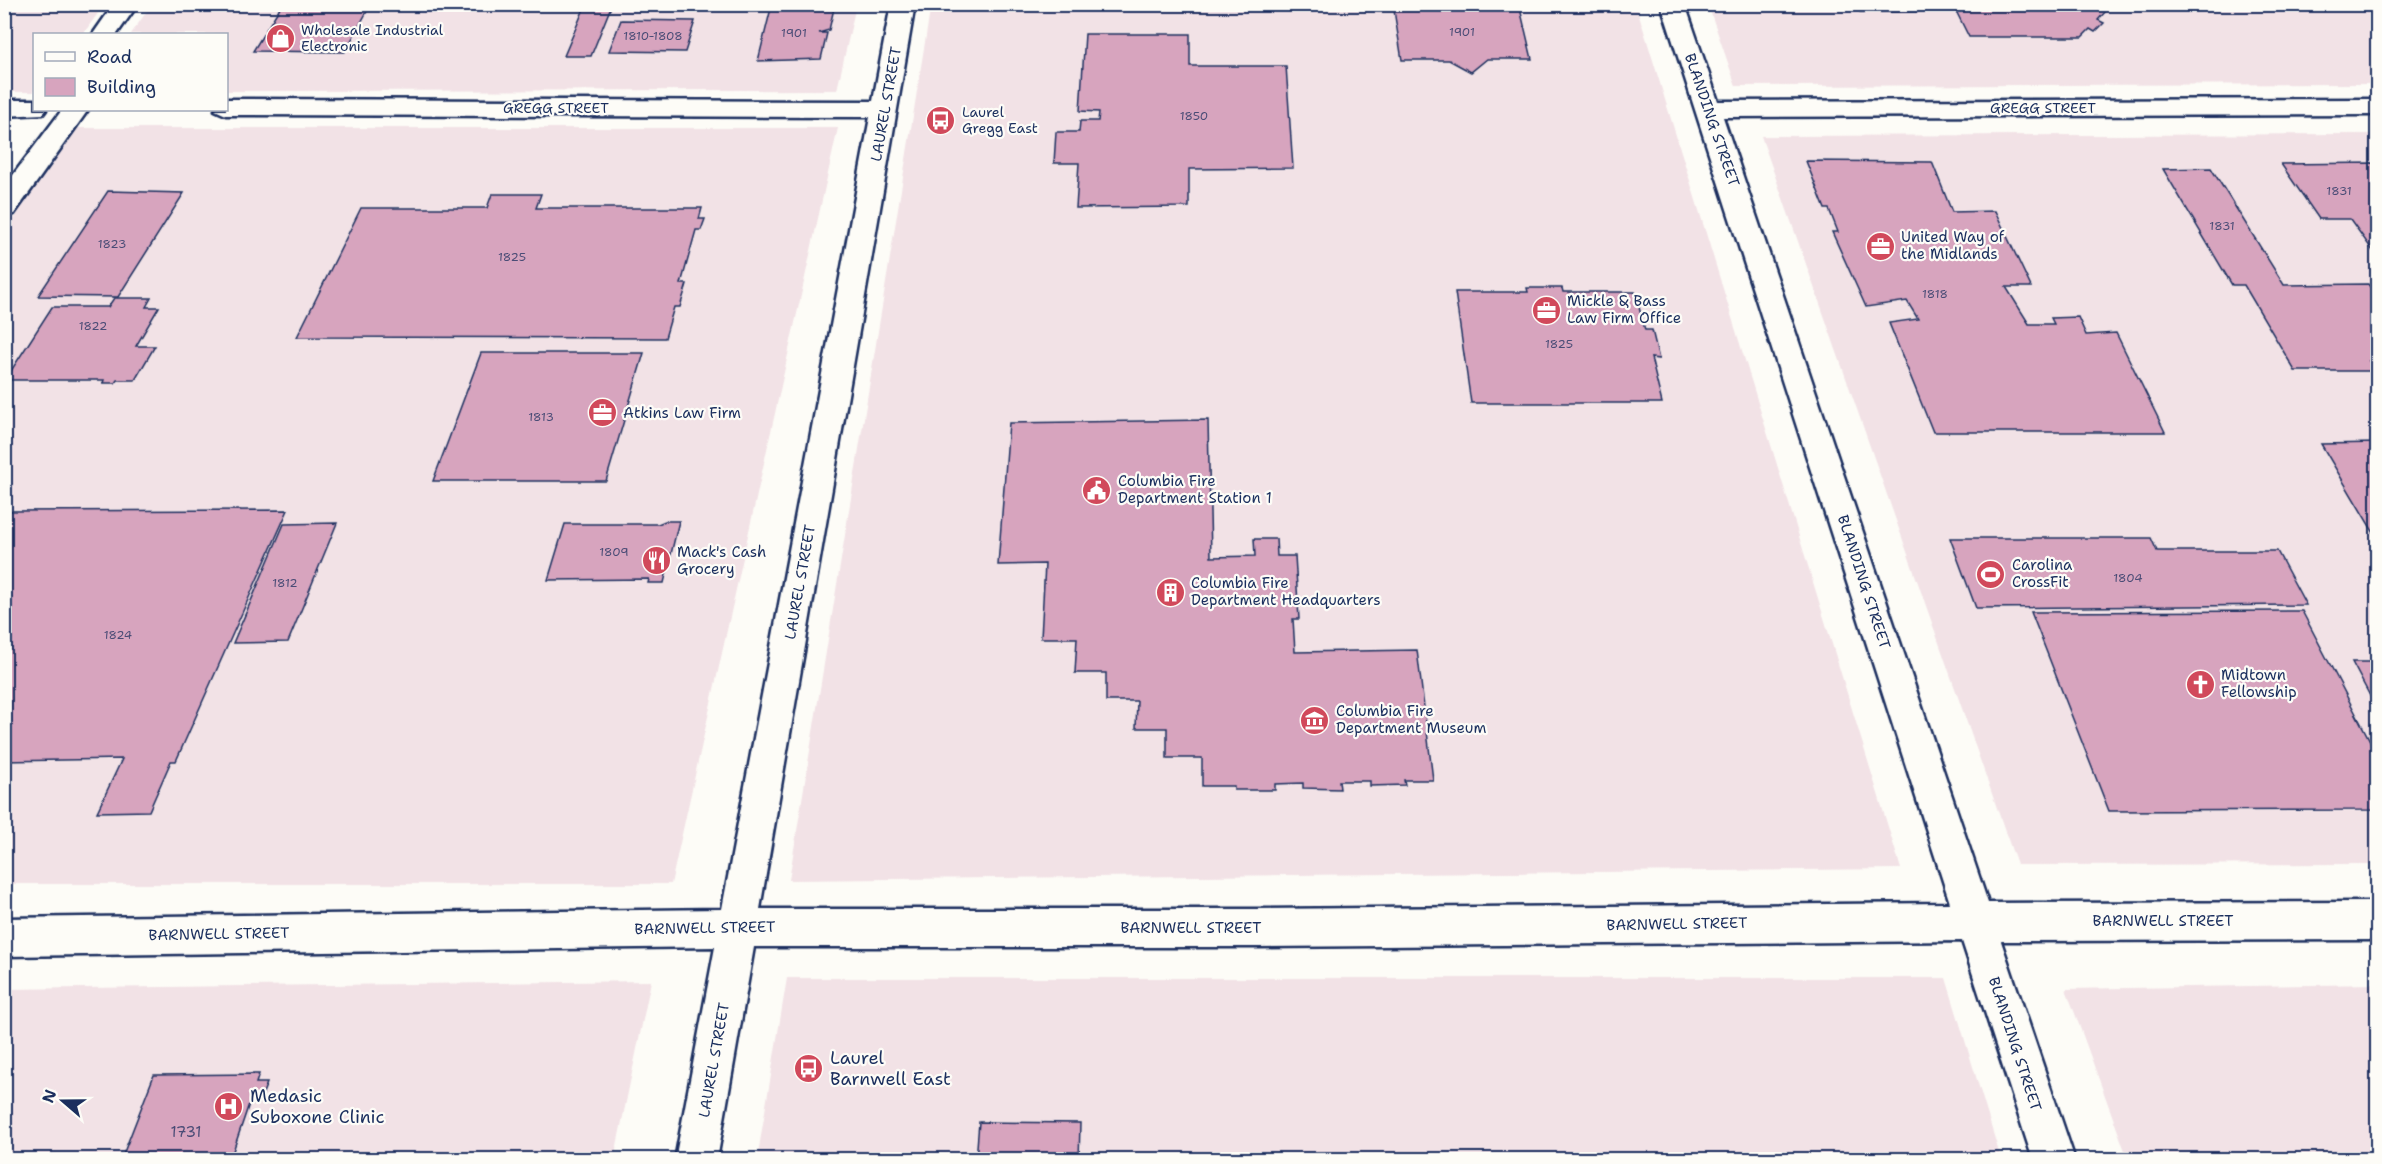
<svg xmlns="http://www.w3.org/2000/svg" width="2382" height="1164" viewBox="0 0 2382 1164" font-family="'Shantell Sans',sans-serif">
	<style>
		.built { fill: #f2e2e6 }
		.building { fill: #d7a4be; stroke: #1b2f5e; stroke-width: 1.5 }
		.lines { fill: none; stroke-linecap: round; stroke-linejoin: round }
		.minor-casing { stroke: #1b2f5e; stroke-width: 5 }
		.minor { fill: #fdfcf7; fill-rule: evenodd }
		.labels { text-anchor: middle; stroke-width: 4.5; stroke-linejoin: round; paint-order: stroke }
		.number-label { font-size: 12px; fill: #4a4c76 }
		.far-poi-label { font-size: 14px; fill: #1b2f5e; stroke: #fdfcf7; text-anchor: start }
		.far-street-label { font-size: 14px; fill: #1b2f5e; stroke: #fdfcf7 }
		.street-label { font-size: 15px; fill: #1b2f5e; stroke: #fdfcf7 }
		.poi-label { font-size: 15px; fill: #1b2f5e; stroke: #fdfcf7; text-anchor: start }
		.near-number-label { font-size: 15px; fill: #4a4c76 }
		.near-poi-label { font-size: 18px; fill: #1b2f5e; stroke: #fdfcf7; text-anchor: start }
	</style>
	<rect width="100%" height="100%" fill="#fdfcf7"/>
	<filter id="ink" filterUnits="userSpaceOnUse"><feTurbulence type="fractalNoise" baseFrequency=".0167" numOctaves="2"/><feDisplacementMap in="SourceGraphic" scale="12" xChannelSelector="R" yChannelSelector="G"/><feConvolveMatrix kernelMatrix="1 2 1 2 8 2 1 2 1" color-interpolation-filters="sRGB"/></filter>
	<g filter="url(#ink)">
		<g class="built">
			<polygon points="152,4 856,5 837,90 227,91 226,34 131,34"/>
			<polygon points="4,5 5,4 104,5 83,34 34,34 34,92 5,92"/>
			<polygon points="931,5 1636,5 1901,869 789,880"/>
			<polygon points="1708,5 2377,5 2377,84 1736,86"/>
			<polygon points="76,128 838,128 671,884 5,884 5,232"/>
			<polygon points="2377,134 2377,864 2017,865 1761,136"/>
			<polygon points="787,978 1946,978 2001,1159 757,1160"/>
			<polygon points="651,981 614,1160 5,1159 4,989"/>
			<polygon points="2377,984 2377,1160 2128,1159 2066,989"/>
		</g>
		<g class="building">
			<polygon points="282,4 371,4 345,52 253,51"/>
			<polygon points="586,4 612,4 591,56 564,56"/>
			<polygon points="772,4 835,4 829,30 819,33 827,33 821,59 758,61"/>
			<polygon points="1393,4 1519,4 1532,59 1487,59 1471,72 1449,60 1402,60"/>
			<polygon points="1857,4 2102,4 2106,11 2098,20 2104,23 2095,32 2090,29 2082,37 1969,37 1956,11 1860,12"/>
			<polygon points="621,20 695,21 685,52 609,51"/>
			<polygon points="1085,34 1190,34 1190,66 1286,66 1293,168 1189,169 1189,207 1076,208 1079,163 1054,163 1056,132 1079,132 1080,121 1098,121 1099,112 1080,111"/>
			<polygon points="1806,161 1932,162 1952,212 1995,211 2031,287 2006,287 2029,324 2054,324 2051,318 2078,317 2086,335 2116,333 2165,432 1933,432 1889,323 1918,319 1907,301 1866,307 1832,232 1838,232 1829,209 1825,209"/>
			<polygon points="2378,163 2378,258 2350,219 2319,219 2281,164"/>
			<polygon points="2211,168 2284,285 2368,284 2378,298 2378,361 2369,361 2375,371 2295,371 2244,285 2232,285 2163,169"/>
			<polygon points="108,191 184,193 118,297 38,296"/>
			<polygon points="492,194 541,194 536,208 702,208 699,219 705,219 701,230 696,230 681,284 687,284 680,307 674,307 665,338 297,337 361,208 487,208"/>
			<polygon points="1527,288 1562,288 1563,292 1635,292 1645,330 1652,330 1659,359 1651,358 1662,403 1471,403 1455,292 1528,292"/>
			<polygon points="114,298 151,298 146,307 159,307 136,346 155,346 135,380 117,380 115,383 103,383 104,380 5,380 52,307 108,307"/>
			<polygon points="481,353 644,353 606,481 433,481"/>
			<polygon points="1208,420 1211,557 1255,556 1254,539 1276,539 1277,556 1295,556 1299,619 1293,619 1295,652 1417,650 1433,780 1404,780 1405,785 1370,786 1370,781 1339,781 1340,789 1303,788 1303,783 1275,784 1275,790 1234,790 1234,786 1202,786 1202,758 1167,758 1167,728 1136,728 1137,701 1106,701 1106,673 1075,673 1077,638 1041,638 1045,564 998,565 1009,423"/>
			<polygon points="2378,443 2378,540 2321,444"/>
			<polygon points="288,510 176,761 171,761 149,811 97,812 122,759 4,761 4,511"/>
			<polygon points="665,521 679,521 664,583 648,583 649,579 548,580 565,524 658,524"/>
			<polygon points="337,523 288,642 233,643 284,524"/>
			<polygon points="1950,538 2151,538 2157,551 2277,551 2306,605 1976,608"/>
			<polygon points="2302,611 2378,756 2378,810 2109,811 2031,612"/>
			<polygon points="2352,662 2378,662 2378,711"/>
			<polygon points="259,1074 256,1083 267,1083 259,1103 249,1104 230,1160 121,1160 154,1075"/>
			<polygon points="979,1122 1080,1123 1079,1160 976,1160"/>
		</g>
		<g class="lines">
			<defs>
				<g id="minor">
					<polygon points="114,4 138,4 117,34 93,34"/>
					<polygon points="891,4 915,4 760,909 1258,909 1950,903 1661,4 1685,4 1718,101 2378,99 2378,115 1723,117 1988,903 2378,902 2378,940 2001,941 2075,1160 2033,1160 1962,941 1258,947 754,947 717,1160 675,1160 715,947 4,956 4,918 722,909 870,117 226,115 215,110 226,110 226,99 873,101"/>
					<polygon points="4,100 34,100 34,110 46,110 43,114 4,116"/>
					<polygon points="62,110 88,110 14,214 4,216 4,187"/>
				</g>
			</defs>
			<use href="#minor" class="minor-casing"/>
			<use href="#minor" class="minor"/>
		</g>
	</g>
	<defs>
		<symbol id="shop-disc" viewBox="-11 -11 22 22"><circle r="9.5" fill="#d1495b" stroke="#fdfcf7"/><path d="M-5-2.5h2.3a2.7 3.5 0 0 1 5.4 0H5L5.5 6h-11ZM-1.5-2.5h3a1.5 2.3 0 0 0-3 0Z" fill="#fff"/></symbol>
		<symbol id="bus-disc" viewBox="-11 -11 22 22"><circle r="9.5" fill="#d1495b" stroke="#fdfcf7"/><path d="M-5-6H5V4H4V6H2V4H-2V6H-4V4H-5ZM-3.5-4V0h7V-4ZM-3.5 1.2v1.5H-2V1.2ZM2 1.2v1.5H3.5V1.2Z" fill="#fff"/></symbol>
		<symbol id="office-disc" viewBox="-11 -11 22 22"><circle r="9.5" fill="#d1495b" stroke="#fdfcf7"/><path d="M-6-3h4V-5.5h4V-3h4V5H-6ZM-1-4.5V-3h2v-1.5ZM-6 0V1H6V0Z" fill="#fff"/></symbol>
		<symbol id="civic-disc" viewBox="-11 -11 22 22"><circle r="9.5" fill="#d1495b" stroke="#fdfcf7"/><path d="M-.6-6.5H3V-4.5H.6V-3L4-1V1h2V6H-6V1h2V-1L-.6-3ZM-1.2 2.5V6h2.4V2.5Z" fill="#fff"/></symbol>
		<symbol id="restaurant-disc" viewBox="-11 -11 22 22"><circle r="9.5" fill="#d1495b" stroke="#fdfcf7"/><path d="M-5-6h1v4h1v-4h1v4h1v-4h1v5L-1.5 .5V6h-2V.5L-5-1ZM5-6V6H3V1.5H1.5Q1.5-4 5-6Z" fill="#fff"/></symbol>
		<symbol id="stadium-disc" viewBox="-11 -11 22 22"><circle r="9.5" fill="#d1495b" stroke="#fdfcf7"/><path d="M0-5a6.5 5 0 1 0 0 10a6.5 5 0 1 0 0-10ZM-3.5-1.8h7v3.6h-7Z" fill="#fff"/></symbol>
		<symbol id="building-disc" viewBox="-11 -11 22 22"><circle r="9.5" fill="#d1495b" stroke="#fdfcf7"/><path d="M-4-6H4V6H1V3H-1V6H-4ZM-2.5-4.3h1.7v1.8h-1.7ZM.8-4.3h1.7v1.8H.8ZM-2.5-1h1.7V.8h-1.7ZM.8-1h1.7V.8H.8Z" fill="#fff"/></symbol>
		<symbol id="church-disc" viewBox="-11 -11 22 22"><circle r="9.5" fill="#d1495b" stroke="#fdfcf7"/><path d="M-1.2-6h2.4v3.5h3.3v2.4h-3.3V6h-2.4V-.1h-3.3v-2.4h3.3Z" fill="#fff"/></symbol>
		<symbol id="museum-disc" viewBox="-11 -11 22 22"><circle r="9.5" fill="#d1495b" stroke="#fdfcf7"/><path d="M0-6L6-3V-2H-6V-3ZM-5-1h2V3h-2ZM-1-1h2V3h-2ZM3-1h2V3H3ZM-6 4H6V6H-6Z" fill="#fff"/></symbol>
		<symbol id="hospital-disc" viewBox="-11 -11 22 22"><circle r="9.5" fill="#d1495b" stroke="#fdfcf7"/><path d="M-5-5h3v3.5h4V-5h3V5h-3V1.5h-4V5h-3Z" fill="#fff"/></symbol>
	</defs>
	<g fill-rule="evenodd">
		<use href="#shop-disc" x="264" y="22" width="33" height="33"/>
		<use href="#bus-disc" x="924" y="104" width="33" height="33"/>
		<use href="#office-disc" x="1864" y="230" width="33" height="33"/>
		<use href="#office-disc" x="1530" y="294" width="33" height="33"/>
		<use href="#office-disc" x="586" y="396" width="33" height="33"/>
		<use href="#civic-disc" x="1080" y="474" width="33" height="33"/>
		<use href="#restaurant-disc" x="640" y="544" width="33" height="33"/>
		<use href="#stadium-disc" x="1974" y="558" width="33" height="33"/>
		<use href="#building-disc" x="1154" y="576" width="33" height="33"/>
		<use href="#church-disc" x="2184" y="668" width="33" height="33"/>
		<use href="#museum-disc" x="1298" y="704" width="33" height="33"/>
		<use href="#bus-disc" x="792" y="1052" width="33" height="33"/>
		<use href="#hospital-disc" x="212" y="1090" width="33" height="33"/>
	</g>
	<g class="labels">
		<g class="number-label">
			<text x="1462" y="36">1901</text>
			<text x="794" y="37">1901</text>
			<text x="653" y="40">1810-1808</text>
			<text x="1194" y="120">1850</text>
			<text x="2339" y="195">1831</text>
			<text x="2222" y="230">1831</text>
			<text x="112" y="248">1823</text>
			<text x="512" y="261">1825</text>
			<text x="1935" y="298">1818</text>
			<text x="93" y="330">1822</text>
			<text x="1559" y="348">1825</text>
			<text x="541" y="421">1813</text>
			<text x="614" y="556">1809</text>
			<text x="2128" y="582">1804</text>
			<text x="285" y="587">1812</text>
			<text x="118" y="639">1824</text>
		</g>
		<g class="far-poi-label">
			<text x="301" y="35">Wholesale Industrial<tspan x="301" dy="16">Electronic</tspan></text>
			<text x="962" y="117">Laurel<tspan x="962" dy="16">Gregg East</tspan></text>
		</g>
		<g class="far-street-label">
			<text x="556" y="113">GREGG STREET</text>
			<text x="2043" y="113">GREGG STREET</text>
		</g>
		<g class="street-label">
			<text transform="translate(886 104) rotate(-80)" y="5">LAUREL STREET</text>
			<text transform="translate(1712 120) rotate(71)" y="5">BLANDING STREET</text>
			<text transform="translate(800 582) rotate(-80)" y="5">LAUREL STREET</text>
			<text transform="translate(1864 582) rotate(72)" y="5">BLANDING STREET</text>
			<text x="2163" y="926">BARNWELL STREET</text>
			<text transform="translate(1677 924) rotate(-1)" y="5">BARNWELL STREET</text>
			<text transform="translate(705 928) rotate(-1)" y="5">BARNWELL STREET</text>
			<text x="1191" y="933">BARNWELL STREET</text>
			<text transform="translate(219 934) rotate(-1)" y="5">BARNWELL STREET</text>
			<text transform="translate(2015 1044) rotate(72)" y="5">BLANDING STREET</text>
			<text transform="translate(714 1060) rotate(-80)" y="5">LAUREL STREET</text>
		</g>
		<g class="poi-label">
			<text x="1901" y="242">United Way of<tspan x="1901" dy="17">the Midlands</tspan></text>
			<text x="1567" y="306">Mickle &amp; Bass<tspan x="1567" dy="17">Law Firm Office</tspan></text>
			<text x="623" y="418">Atkins Law Firm</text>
			<text x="1118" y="486">Columbia Fire<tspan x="1118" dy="17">Department Station 1</tspan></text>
			<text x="677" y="557">Mack's Cash<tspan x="677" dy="17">Grocery</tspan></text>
			<text x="2012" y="570">Carolina<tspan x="2012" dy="17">CrossFit</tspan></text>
			<text x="1191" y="588">Columbia Fire<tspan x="1191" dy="17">Department Headquarters</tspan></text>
			<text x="2221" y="680">Midtown<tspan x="2221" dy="17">Fellowship</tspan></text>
			<text x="1336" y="716">Columbia Fire<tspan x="1336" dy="17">Department Museum</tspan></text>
		</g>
		<g class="near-number-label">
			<text x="186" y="1137">1731</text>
		</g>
		<g class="near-poi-label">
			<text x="830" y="1064">Laurel<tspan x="830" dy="21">Barnwell East</tspan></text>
			<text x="250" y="1102">Medasic<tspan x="250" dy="21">Suboxone Clinic</tspan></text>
		</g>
	</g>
	<rect width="2382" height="1164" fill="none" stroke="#fdfcf7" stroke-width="24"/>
	<rect x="12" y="12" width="2358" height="1140" fill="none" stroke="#1b2f5e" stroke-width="2" filter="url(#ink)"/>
	<rect x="33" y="33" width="195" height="78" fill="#fdfcf7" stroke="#a3aaba" stroke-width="1.5"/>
	<rect x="45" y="52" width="30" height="9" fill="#fdfcf7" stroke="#a3aaba" stroke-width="1.5"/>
	<text x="87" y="63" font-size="18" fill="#1b2f5e">Road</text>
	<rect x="45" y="78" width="30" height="18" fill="#d7a4be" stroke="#a3aaba" stroke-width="1.5"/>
	<text x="87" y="93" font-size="18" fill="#1b2f5e">Building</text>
	<g transform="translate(63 1101) rotate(290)" stroke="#fdfcf7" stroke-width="4.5" paint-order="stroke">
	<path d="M0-4.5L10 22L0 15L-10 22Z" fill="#1b2f5e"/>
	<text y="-9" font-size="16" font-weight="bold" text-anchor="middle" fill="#1b2f5e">N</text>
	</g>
</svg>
